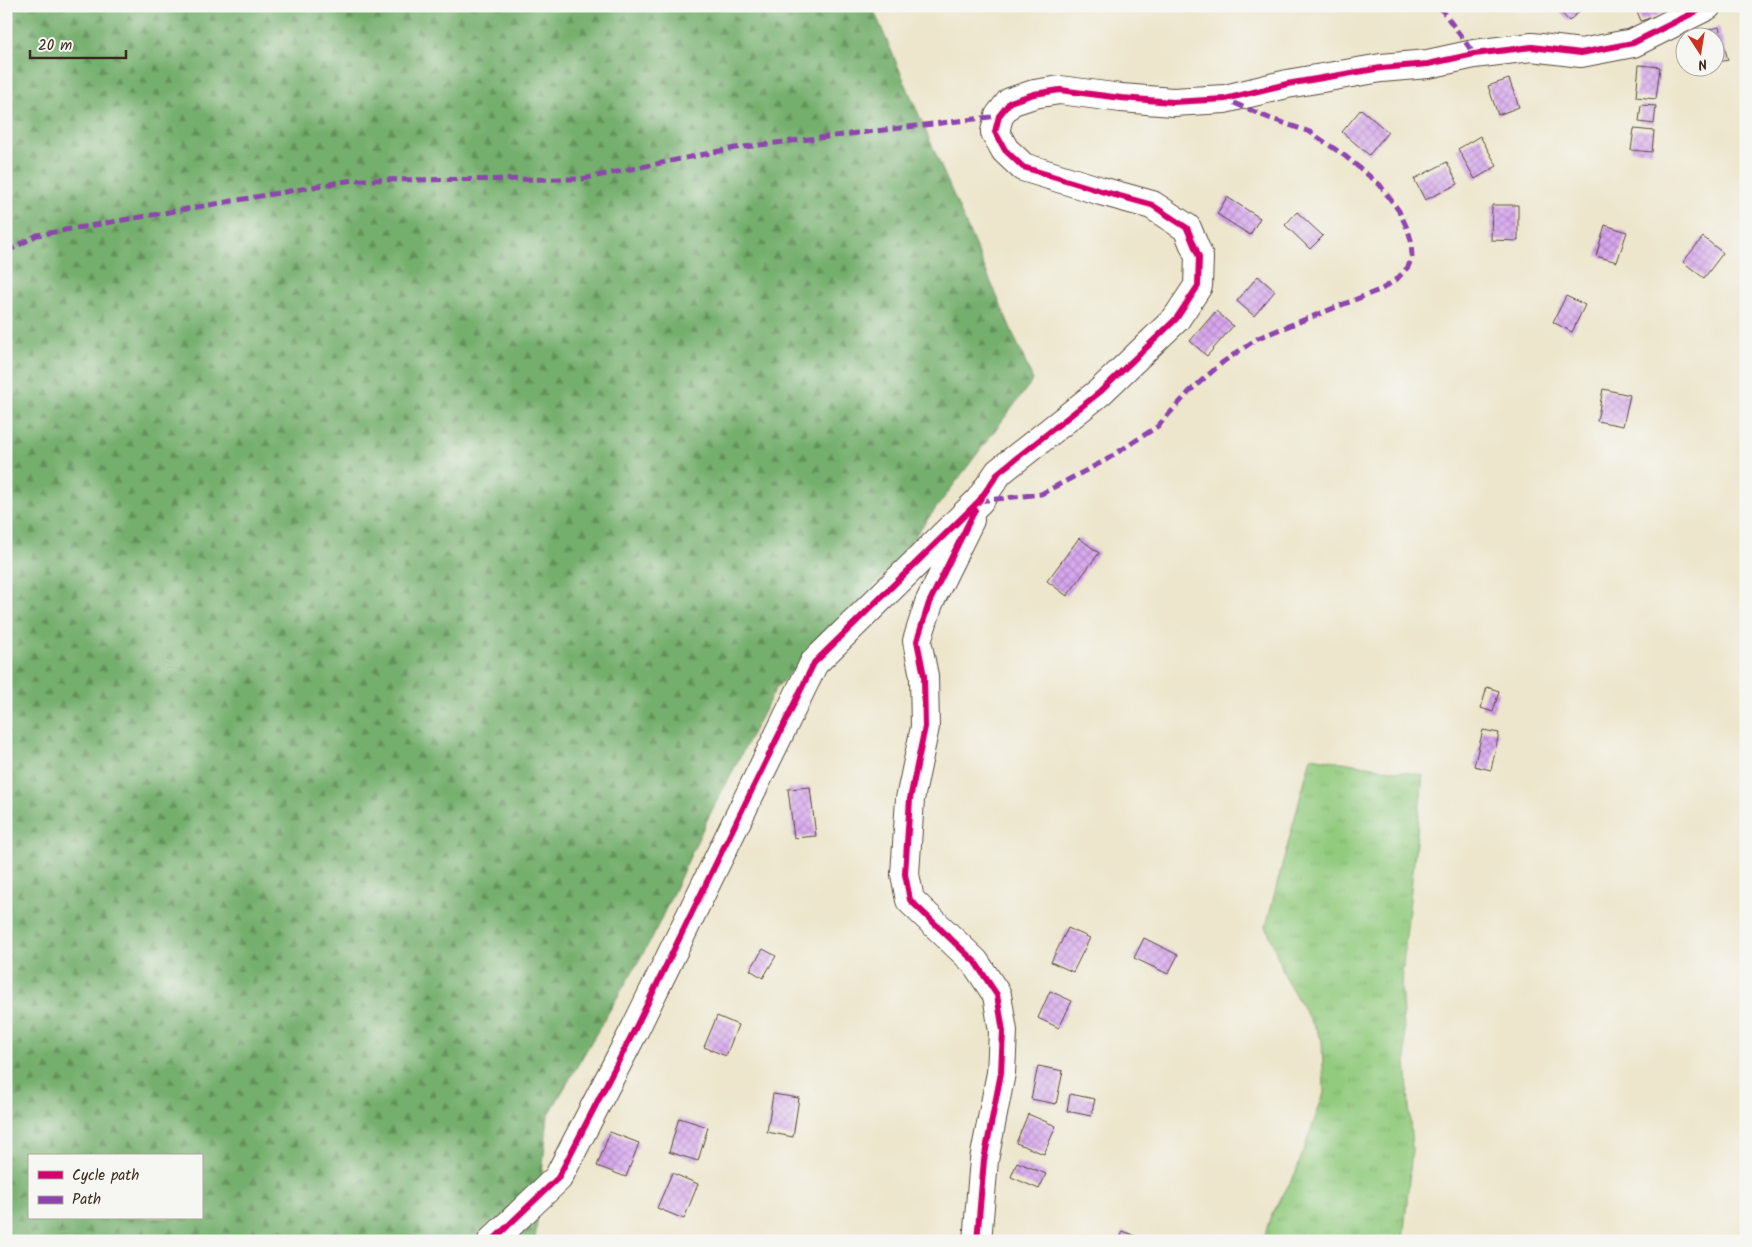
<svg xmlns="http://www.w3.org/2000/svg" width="1752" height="1247" viewBox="0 0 1752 1247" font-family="Kalam,sans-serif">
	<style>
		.grass { fill: url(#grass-tufts); stroke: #667a4e }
		.forest { fill: url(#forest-firs); stroke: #586c46; fill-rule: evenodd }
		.building { fill: url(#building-cross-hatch) }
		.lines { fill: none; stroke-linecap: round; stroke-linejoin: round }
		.minor-casing { stroke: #564638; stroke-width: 30 }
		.minor { stroke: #fff; stroke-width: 28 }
		.quiet { stroke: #8e44ad; stroke-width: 5; stroke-dasharray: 10 5; stroke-linecap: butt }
		.cycleway-casing { stroke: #f6f6f2; stroke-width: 9 }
		.cycleway { stroke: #d6006c; stroke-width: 6 }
	</style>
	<defs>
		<pattern id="grass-tufts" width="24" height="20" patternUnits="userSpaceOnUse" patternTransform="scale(1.25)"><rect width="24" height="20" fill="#92cb7e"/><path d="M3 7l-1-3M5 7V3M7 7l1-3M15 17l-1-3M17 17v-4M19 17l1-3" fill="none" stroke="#7fae6c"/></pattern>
		<pattern id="forest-firs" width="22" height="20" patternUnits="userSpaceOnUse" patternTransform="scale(1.25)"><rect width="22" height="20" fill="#75af6d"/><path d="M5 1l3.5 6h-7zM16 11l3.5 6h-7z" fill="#618f59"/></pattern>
		<pattern id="building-cross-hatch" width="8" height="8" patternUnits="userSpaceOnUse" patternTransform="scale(1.25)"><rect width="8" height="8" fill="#d7a7ee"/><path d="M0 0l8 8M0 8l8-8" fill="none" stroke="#b088c0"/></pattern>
	</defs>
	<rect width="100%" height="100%" fill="#f6f6f2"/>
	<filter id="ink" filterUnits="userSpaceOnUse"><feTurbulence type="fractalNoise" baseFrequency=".02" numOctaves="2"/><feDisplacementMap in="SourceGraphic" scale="10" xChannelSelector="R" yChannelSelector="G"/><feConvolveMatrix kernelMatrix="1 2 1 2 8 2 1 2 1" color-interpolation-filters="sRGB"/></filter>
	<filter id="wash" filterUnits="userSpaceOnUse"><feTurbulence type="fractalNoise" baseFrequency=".0096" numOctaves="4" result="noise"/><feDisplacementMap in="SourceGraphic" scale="20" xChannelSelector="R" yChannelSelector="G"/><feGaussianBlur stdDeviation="1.12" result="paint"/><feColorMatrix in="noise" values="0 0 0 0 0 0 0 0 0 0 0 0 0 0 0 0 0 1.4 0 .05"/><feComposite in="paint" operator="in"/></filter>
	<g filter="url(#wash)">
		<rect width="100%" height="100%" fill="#ede6cc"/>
		<polygon class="grass" points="1311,757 1423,775 1401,985 1412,1150 1403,1241 1263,1241 1270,1218 1296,1172 1324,1093 1322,1040 1287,981 1266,926"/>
		<path class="forest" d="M6 6H872L1033 380 890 569 776 688 707 820 652 938 548 1116 535 1241H6ZM29 1156H201V1218H29Z"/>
		<g id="blocks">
			<g class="building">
				<polygon points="1555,6 1583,6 1584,7 1569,21"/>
				<polygon points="1635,6 1677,6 1678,8 1641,21"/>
				<polygon points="1719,27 1728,60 1714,63 1714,38 1689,38 1688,35"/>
				<polygon points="1639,65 1660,67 1656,99 1636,97"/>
				<polygon points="1509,79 1519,107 1498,115 1488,86"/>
				<polygon points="1641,105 1656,106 1654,124 1639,122"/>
				<polygon points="1361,109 1388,132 1369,155 1342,132"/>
				<polygon points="1634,129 1654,131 1652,152 1631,150"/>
				<polygon points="1480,136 1497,166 1475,179 1458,149"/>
				<polygon points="1447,162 1458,184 1425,200 1414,179"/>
				<polygon points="1227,197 1260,218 1250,235 1217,214"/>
				<polygon points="1492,205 1518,205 1518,241 1491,240"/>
				<polygon points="1297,212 1323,236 1310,249 1285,225"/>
				<polygon points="1605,225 1627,232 1617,262 1596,256"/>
				<polygon points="1703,237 1723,253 1704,278 1683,262"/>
				<polygon points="1258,276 1275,291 1254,316 1237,301"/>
				<polygon points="1566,296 1585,305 1572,332 1553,322"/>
				<polygon points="1216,311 1233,326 1207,356 1190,341"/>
				<polygon points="1603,389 1630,395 1623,426 1597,421"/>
				<polygon points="1079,538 1099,553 1067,596 1047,581"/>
				<polygon points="1487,687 1499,691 1493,712 1481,708"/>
				<polygon points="1483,730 1499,733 1491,770 1474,766"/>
				<polygon points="810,787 816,836 794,838 788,789"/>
				<polygon points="1068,928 1090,938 1073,972 1051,962"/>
				<polygon points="1144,938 1178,955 1168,974 1134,958"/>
				<polygon points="763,949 776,956 763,978 750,970"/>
				<polygon points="1050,991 1072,1001 1059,1028 1038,1018"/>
				<polygon points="717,1016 738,1025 726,1056 704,1047"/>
				<polygon points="1038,1066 1063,1071 1056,1104 1031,1099"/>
				<polygon points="773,1094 799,1098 793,1137 767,1132"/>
				<polygon points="1070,1094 1095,1099 1091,1116 1067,1111"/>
				<polygon points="1028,1114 1056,1126 1044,1154 1016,1143"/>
				<polygon points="679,1118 708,1127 698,1161 669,1152"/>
				<polygon points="610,1132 639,1143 626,1177 597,1166"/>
				<polygon points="1017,1162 1046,1174 1039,1189 1011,1177"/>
				<polygon points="672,1173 698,1184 684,1219 657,1208"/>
				<polygon points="1123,1231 1147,1241 1119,1241"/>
			</g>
		</g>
	</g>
	<g filter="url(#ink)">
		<use href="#blocks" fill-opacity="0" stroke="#564638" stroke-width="1"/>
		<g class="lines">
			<defs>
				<g id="minor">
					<polyline points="970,520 929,603 917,641 924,676 925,727 910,799 905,874 910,900 975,962 997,995 1003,1031 1001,1073 984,1160 977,1241"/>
					<polyline points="492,1241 558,1178 635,1029 814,663 979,501 999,472 1100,392 1176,319 1198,286 1199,257 1187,228 1152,205 1101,191 1023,167 1005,150 995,132 999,116 1010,102 1034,94 1060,90 1121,98 1173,102 1225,99 1287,84 1381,68 1428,64 1474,54 1532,47 1581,53 1633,43 1707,6"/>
				</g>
			</defs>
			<use href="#minor" class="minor-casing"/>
			<use href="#minor" class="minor"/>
			<g class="quiet">
				<polyline points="1439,6 1474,54"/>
				<polyline points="6,252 37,235 353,180 582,179 735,148 999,116"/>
				<polyline points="979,501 1041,494 1106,460 1158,426 1190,391 1223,362 1258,338 1382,289 1397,279 1408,267 1412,257 1411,240 1408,230 1399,211 1380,185 1345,156 1310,132 1269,118 1227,100"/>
			</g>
			<defs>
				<g id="cycleway">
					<polyline points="975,510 929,603 917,641 924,676 925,727 910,799 905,874 910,900 975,962 997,995 1003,1031 1001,1073 984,1160 977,1241"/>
					<polyline points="492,1241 558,1178 635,1029 814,663 979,501 999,472 1100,392 1176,319 1198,286 1199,257 1187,228 1152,205 1101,191 1023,167 1005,150 995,132 999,116 1010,102 1034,94 1060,90 1121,98 1173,102 1225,99 1287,84 1381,68 1428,64 1474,54 1532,47 1581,53 1633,43 1707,6"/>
				</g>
			</defs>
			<use href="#cycleway" class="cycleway-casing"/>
			<use href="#cycleway" class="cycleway"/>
		</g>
	</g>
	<rect width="1752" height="1247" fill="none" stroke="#f6f6f2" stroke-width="25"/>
	<rect x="28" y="1154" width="175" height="65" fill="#f6f6f2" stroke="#aba49d"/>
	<rect x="38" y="1171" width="25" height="8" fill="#d6006c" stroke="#aba49d"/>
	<text x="72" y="1180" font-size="15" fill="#3b2a1e">Cycle path</text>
	<rect x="38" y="1196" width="25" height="8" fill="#8e44ad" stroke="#aba49d"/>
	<text x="72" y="1204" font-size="15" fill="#3b2a1e">Path</text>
	<g transform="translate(1700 52) rotate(168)"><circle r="24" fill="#f6f6f2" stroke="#aba49d"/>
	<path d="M0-4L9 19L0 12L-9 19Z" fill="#c8321e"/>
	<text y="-8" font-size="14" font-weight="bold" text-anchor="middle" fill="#3b2a1e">N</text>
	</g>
	<path d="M30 50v8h96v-8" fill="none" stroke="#3b2a1e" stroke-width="2.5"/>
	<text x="38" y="50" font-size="15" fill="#3b2a1e" stroke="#f6f6f2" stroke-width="4" paint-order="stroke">20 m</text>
</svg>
